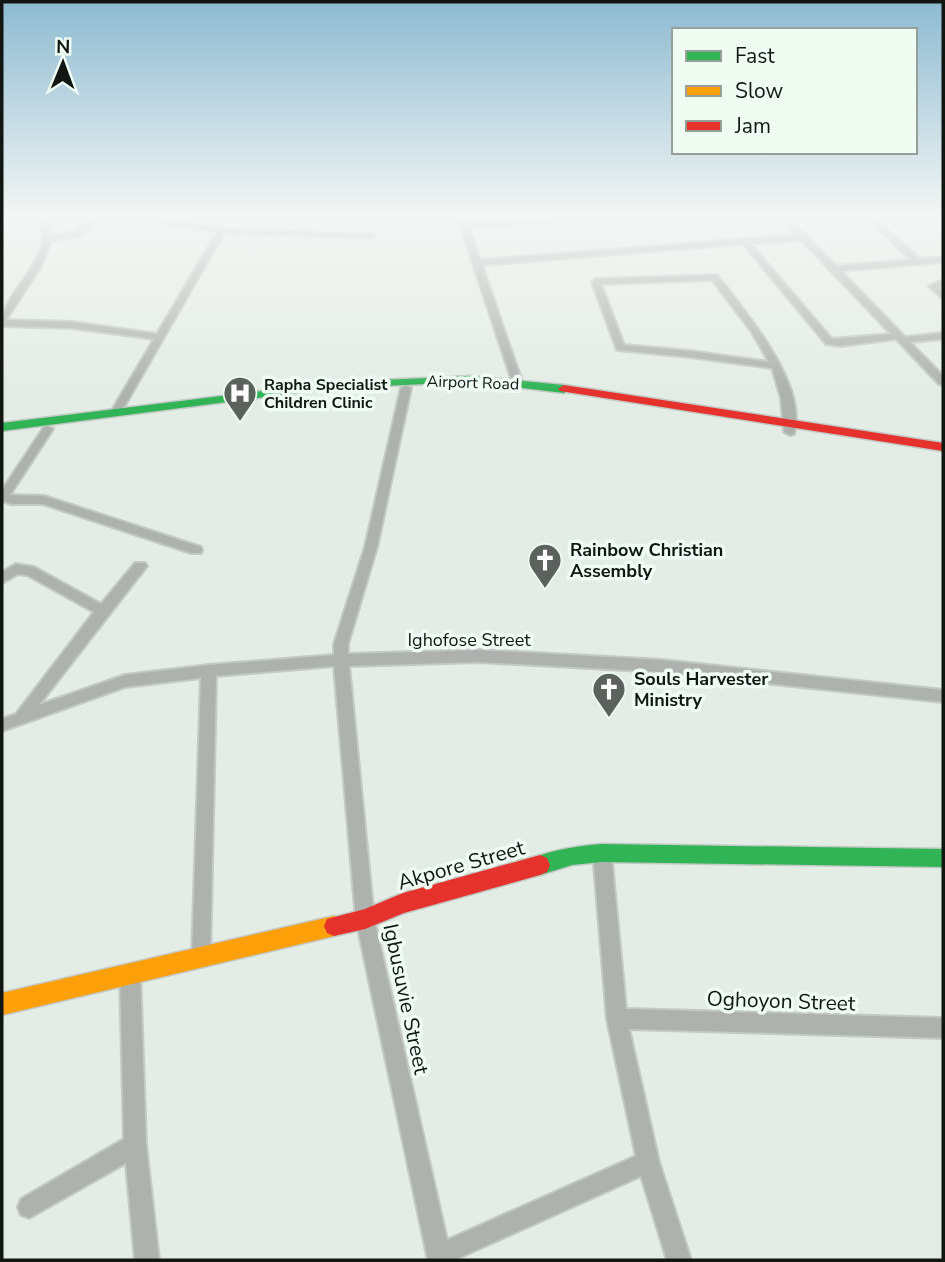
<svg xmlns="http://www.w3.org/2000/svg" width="945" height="1262" viewBox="0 0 945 1262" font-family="'Nunito Sans',sans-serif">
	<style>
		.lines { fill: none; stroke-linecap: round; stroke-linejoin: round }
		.street-casing { stroke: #c3c9c5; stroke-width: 4 }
		.fast-casing { stroke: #c3c9c5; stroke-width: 3 }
		.slow-casing { stroke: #c3c9c5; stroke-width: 3 }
		.jam-casing { stroke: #c3c9c5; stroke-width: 3 }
		.street { fill: #adb2ae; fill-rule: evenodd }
		.fast { fill: #30b455; fill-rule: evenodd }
		.slow { fill: #ff9f0a; fill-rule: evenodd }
		.jam { fill: #e5322d; fill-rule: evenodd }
		.labels { text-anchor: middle; stroke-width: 7; stroke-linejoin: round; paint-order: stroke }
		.far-street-label { font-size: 16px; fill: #111612; stroke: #eefcf2 }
		.far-poi-label { font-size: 16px; font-weight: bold; fill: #111612; stroke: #eefcf2; text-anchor: start }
		.poi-label { font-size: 18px; font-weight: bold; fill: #111612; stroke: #eefcf2; text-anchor: start }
		.street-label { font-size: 18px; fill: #111612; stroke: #eefcf2 }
		.near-street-label { font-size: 21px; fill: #111612; stroke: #eefcf2 }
	</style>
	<rect width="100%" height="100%" fill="#e4ece6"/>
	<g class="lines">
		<defs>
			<g id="street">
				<path d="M38 216H46L51 227V237L69 233 102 216H111L75 237 51 242 40 268 6 320 72 322 157 334 217 232 168 225 136 216H149L226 229 371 234 375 236 371 238 224 233 121 412 116 415 111 412 154 339 72 328 2 326C2 286 59 262 38 216Z"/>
				<path d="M457 216H465L467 223 576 216H611L607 218 469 228 480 260 797 235 779 216H787L836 266 911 260 864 216H872L920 259 943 257V262L841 271 905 337 943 333V339L910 342 943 376V385L939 384 896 339 841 346 826 344 743 244 482 265 522 382 521 384H513ZM801 240 891 334 832 339 751 244Z"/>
				<path d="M717 275C746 312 808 385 794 434L790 435 784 432 781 398 772 368 690 357 617 350 592 282 596 279ZM712 280 751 331 769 362 690 351 624 345 601 284Z"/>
				<polygon points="943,280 943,286 939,287 943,291 943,299 929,286"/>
				<polygon points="406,385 411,388 377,547 348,644 348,654 479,650 662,660 943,690 943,702 662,672 479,662 349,666 374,919 447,1240 636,1156 607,1019 593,853 596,847 602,845 608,847 611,853 626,1009 943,1018 943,1038 629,1029 659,1162 691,1260 667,1260 641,1176 454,1260 428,1260 356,919 334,666 216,676 210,958 208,965 201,967 194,965 192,958 201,678 125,687 2,731 2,719 16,714 94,612 27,575 18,574 2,583 2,572 16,564 34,567 101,604 135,563 145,563 147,566 39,705 125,675 209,665 334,655 334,644 365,547 401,388"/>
				<polygon points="48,426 53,429 10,495 44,496 201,547 202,550 201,553 191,553 43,504 12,504 2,501 2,490 44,427"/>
				<polygon points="130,964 137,967 140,974 146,1145 159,1260 135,1260 126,1163 29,1218 21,1215 18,1207 21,1199 124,1139 120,974 123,967"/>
			</g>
			<g id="fast">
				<polygon points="472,376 564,385 570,389 564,393 472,382 335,388 2,431 2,423 335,382"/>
				<path d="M602 844 943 849V867L602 862 572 865 540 875 533 872 530 865 533 858C555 849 578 846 602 844Z"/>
			</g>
			<polygon id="slow" points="334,916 341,919 344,926 341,933 334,936 2,1015 2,993"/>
			<g id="jam">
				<polygon points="564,385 943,443 943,451 560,391 558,389"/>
				<polygon points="540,855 547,858 550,865 547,872 540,875 404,913 365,929 334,936 327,933 324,926 327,919 365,909 403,893"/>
			</g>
		</defs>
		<use href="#street" class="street-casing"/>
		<use href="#fast" class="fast-casing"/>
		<use href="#slow" class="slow-casing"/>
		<use href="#jam" class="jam-casing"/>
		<use href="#street" class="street"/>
		<use href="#fast" class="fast"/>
		<use href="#slow" class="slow"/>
		<use href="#jam" class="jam"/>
	</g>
	<linearGradient id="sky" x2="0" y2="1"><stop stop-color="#8dbad1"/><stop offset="0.55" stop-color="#f3f6f4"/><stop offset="1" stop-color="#f3f6f4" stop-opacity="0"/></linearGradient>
	<rect width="945" height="392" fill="url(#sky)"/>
	<defs>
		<symbol id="hospital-pin" viewBox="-11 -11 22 30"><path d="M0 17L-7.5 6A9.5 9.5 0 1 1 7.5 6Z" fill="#5b615c" stroke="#eefcf2"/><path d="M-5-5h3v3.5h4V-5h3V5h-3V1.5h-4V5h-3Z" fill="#fff"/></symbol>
		<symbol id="church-pin" viewBox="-11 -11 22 30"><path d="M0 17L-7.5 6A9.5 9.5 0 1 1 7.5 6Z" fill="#5b615c" stroke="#eefcf2"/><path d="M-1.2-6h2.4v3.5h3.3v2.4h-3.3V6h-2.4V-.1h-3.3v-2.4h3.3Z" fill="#fff"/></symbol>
	</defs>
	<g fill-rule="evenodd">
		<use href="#hospital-pin" x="221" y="374" width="38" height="52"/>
		<use href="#church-pin" x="526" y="541" width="38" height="52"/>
		<use href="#church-pin" x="590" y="670" width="38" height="52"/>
	</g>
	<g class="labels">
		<g class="far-street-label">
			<text transform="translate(473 382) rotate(2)" y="6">Airport Road</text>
		</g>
		<g class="far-poi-label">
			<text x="264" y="390">Rapha Specialist<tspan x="264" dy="18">Children Clinic</tspan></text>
		</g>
		<g class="poi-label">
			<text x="570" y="556">Rainbow Christian<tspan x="570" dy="21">Assembly</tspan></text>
			<text x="634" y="685">Souls Harvester<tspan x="634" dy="21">Ministry</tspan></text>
		</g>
		<g class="street-label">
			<text x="469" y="646">Ighofose Street</text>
		</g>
		<g class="near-street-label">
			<text transform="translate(461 865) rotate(-16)" y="7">Akpore Street</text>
			<text transform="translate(406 999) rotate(78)" y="7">Igbusuvie Street</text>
			<text transform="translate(781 1001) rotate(2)" y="7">Oghoyon Street</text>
		</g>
	</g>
	<rect width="945" height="1262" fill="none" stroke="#111612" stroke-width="7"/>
	<rect x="672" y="28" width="245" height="126" fill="#eefcf2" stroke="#96a098" stroke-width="2"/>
	<rect x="686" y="51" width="35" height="10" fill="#30b455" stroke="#96a098" stroke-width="2"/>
	<text x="735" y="63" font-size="21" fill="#111612">Fast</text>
	<rect x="686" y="86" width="35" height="10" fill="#ff9f0a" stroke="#96a098" stroke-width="2"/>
	<text x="735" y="98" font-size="21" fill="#111612">Slow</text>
	<rect x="686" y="121" width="35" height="10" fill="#e5322d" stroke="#96a098" stroke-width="2"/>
	<text x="735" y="133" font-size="21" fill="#111612">Jam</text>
	<g transform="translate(63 63) rotate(1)" stroke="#eefcf2" stroke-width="5" paint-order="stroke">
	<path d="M0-5L12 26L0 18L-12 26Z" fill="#111612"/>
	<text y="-10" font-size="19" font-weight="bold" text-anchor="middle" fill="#111612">N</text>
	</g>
</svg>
